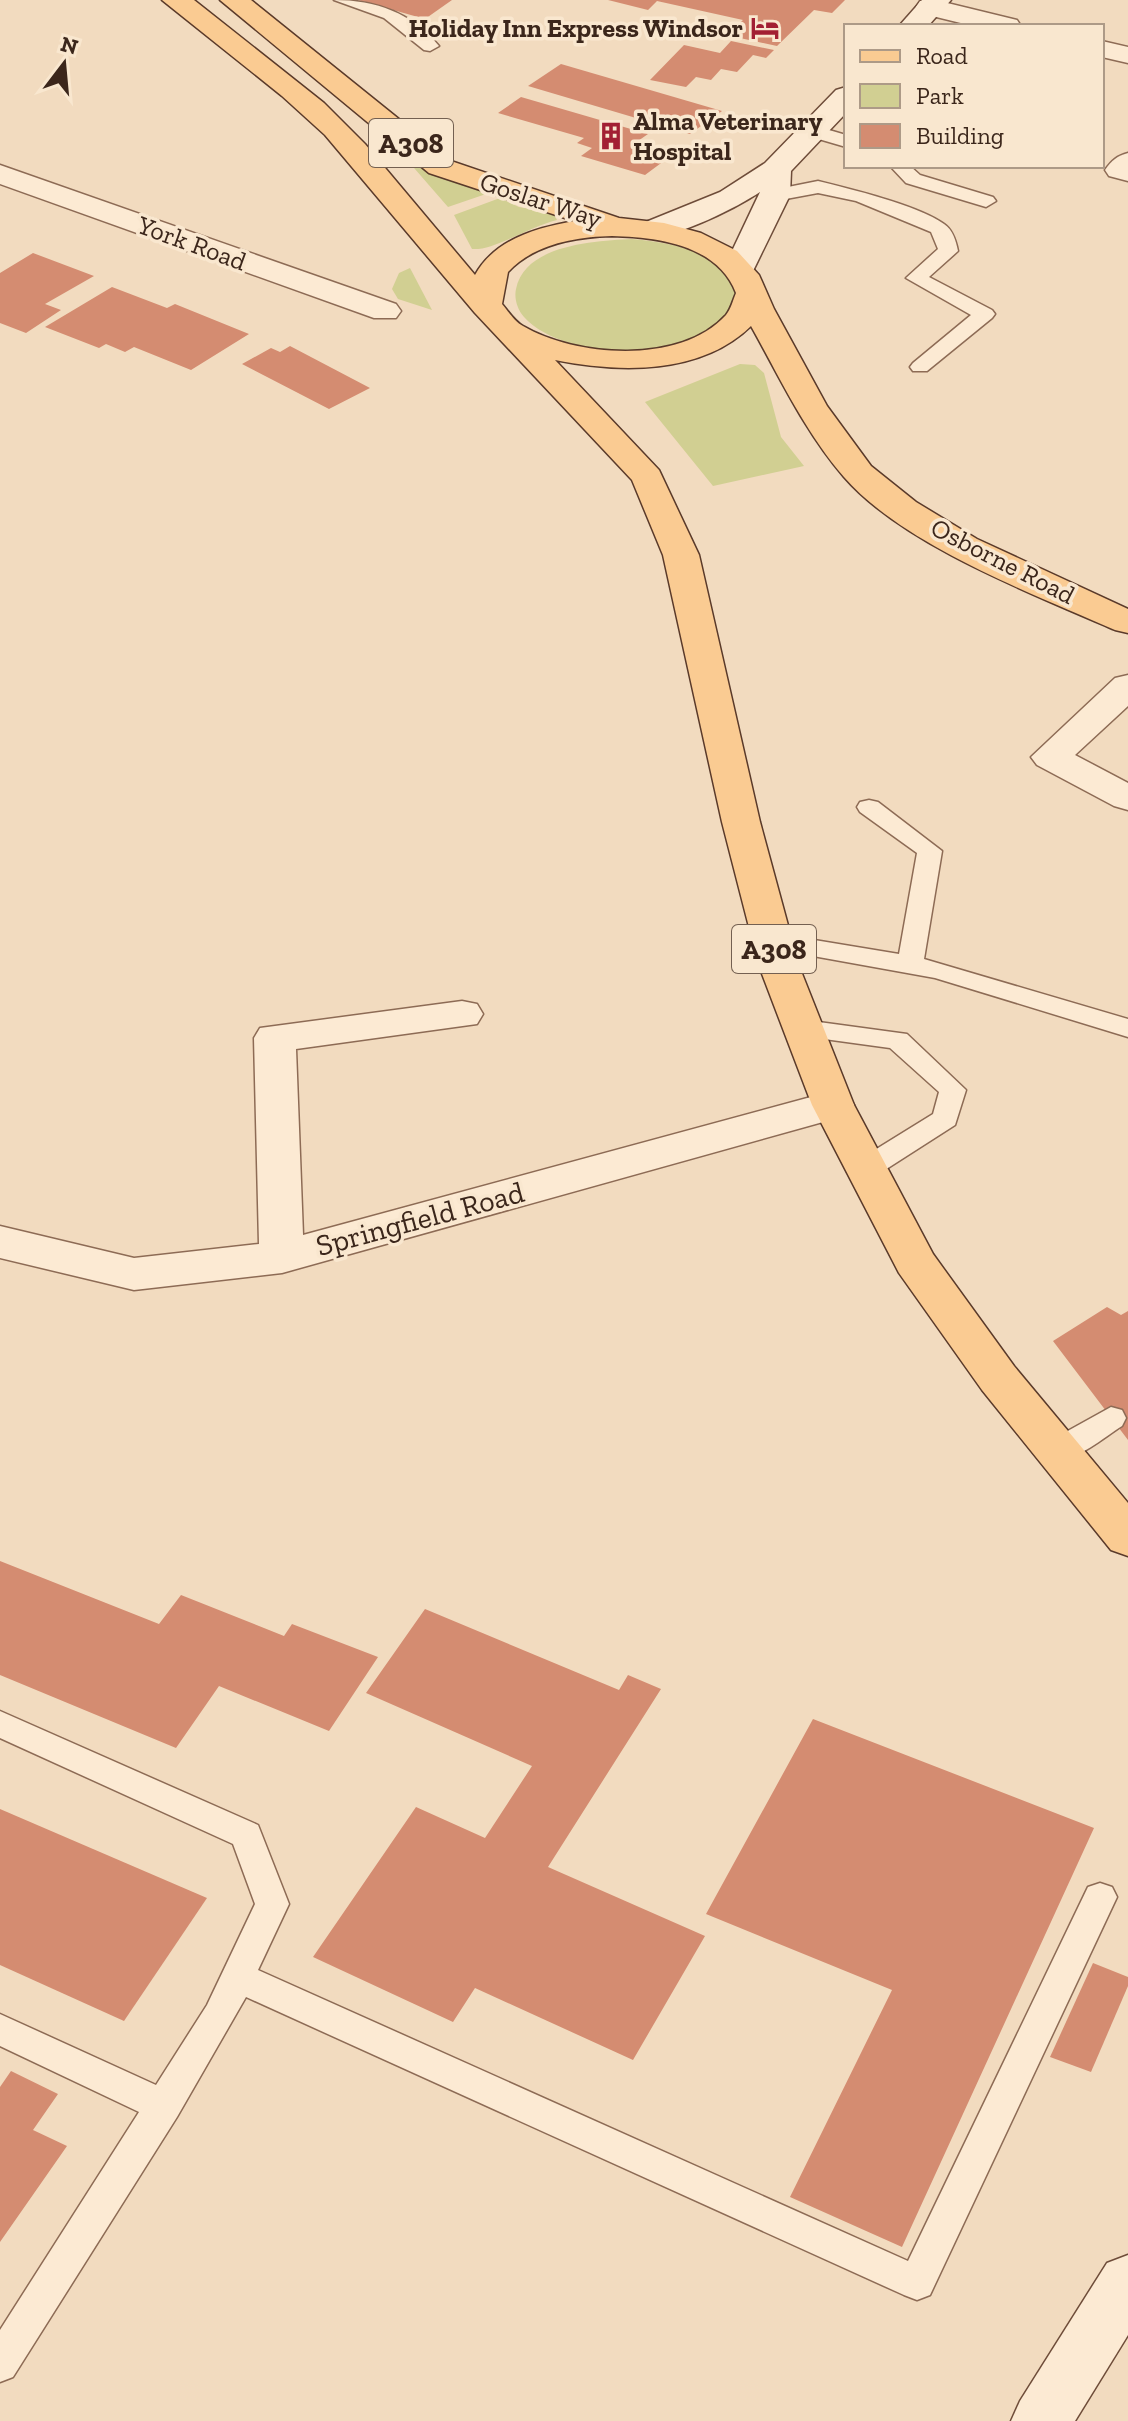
<svg xmlns="http://www.w3.org/2000/svg" width="1128" height="2421" viewBox="0 0 1128 2421" font-family="'Zilla Slab',serif">
	<style>
		.green { fill: #d1cf92 }
		.building { fill: #d48c71 }
		.lines { fill: none; stroke-linecap: round; stroke-linejoin: round }
		.lane-casing { stroke: #8d6b55; stroke-width: 3 }
		.street-casing { stroke: #8d6b55; stroke-width: 3 }
		.secondary-casing { stroke: #6e4c39; stroke-width: 3 }
		.primary-casing { stroke: #5a3a2a; stroke-width: 3 }
		.lane { fill: #fcead3; fill-rule: evenodd }
		.street { fill: #fcead3; fill-rule: evenodd }
		.secondary { fill: #fcead3; fill-rule: evenodd }
		.primary { fill: #facb92; fill-rule: evenodd }
		.labels { text-anchor: middle; stroke-width: 7; stroke-linejoin: round; paint-order: stroke }
		.far-poi-label { font-size: 26px; font-weight: bold; fill: #3b261b; stroke: #f9e7cf; text-anchor: end }
		.far-street-label { font-size: 26px; fill: #3b261b; stroke: #f9e7cf }
		.shield { fill: #f9e7cf; stroke: #746051; stroke-width: 2 }
		.shield-label { font-size: 28px; font-weight: bold; fill: #3b261b }
		.street-label { font-size: 30px; fill: #3b261b; stroke: #f9e7cf }
	</style>
	<rect width="100%" height="100%" fill="#f2dbbf"/>
	<g class="green">
		<polygon points="381,130 439,169 486,194 448,207"/>
		<path d="M500 198 519 207 553 213 557 220C531 226 493 251 472 249L454 215Z"/>
		<path d="M632 239C674 243 711 250 738 283L731 318C716 327 699 338 682 344 641 359 555 352 524 317 517 309 514 298 516 289 525 244 596 241 632 239Z"/>
		<polygon points="410,268 432,310 398,299 392,289 399,273"/>
		<polygon points="740,364 755,365 764,373 781,437 804,466 713,486 645,402"/>
	</g>
	<g class="building">
		<polygon points="358,0 452,0 425,19"/>
		<polygon points="608,0 845,0 832,13 814,10 777,46 726,35 743,20 657,1 648,10"/>
		<polygon points="731,41 774,50 766,58 753,55 737,72 721,69 711,80 696,77 686,87 650,80 684,45 720,53"/>
		<polygon points="561,64 722,111 690,134 528,86"/>
		<polygon points="521,97 648,134 638,141 676,152 645,175 581,156 592,148 577,143 584,138 498,113"/>
		<polygon points="33,253 94,276 45,304 61,310 26,333 0,323 0,273"/>
		<polygon points="112,287 167,308 175,304 249,334 191,370 134,347 125,352 106,344 99,348 45,327"/>
		<polygon points="290,346 370,388 329,409 242,364 271,348 280,352"/>
		<polygon points="1107,1307 1121,1315 1128,1311 1128,1440 1053,1341"/>
		<polygon points="0,1561 159,1624 181,1595 284,1636 292,1624 378,1657 329,1731 219,1686 176,1748 0,1675"/>
		<polygon points="425,1609 619,1690 628,1675 661,1689 548,1867 705,1936 633,2060 475,1988 453,2022 313,1957 416,1807 485,1838 532,1766 366,1693"/>
		<polygon points="813,1719 1094,1828 902,2247 790,2197 892,1990 706,1914"/>
		<polygon points="0,1809 207,1898 124,2021 0,1965"/>
		<polygon points="1093,1963 1128,1977 1128,1986 1091,2072 1050,2057"/>
		<polygon points="11,2071 58,2094 33,2130 67,2146 0,2242 0,2087"/>
	</g>
	<g class="lines">
		<defs>
			<g id="lane">
				<path d="M334 0C376 0 412 13 439 46L430 51 424 50 384 18Z"/>
				<polygon points="812,125 846,135 846,147 805,135 803,131"/>
				<polygon points="890,166 910,166 920,175 993,197 996,201 986,207 906,183"/>
				<path d="M818 181C850 189 918 205 944 224 953 230 956 241 958 251L929 277 992 310 995 314 992 318 927 371H913L910 367 913 363 971 315 906 278 938 249 931 232 856 201 818 193 775 201 765 195 768 191Z"/>
				<polygon points="869,800 878,802 942,851 924,959 1128,1019 1128,1037 935,978 763,947 759,941 763,935 772,933 899,954 917,853 860,812 857,807 860,802"/>
				<polygon points="804,1020 907,1034 966,1090 955,1125 877,1175 857,1175 853,1168 857,1161 933,1114 939,1092 890,1048 795,1035 791,1029 795,1023"/>
				<path d="M1111 1407 1122 1410 1126 1418 1122 1426C1101 1439 1071 1467 1046 1459L1042 1451 1046 1443Z"/>
				<polygon points="0,1711 258,1825 289,1904 258,1970 908,2261 1088,1887 1100,1883 1112,1887 1117,1897 930,2295 917,2300 904,2295 246,1997 177,2117 13,2377 0,2382 0,2330 139,2112 0,2046 0,2014 156,2085 207,2005 255,1904 233,1844 0,1738"/>
			</g>
			<g id="street">
				<polygon points="935,0 1017,20 1021,26 973,26 920,13 916,7 920,1"/>
				<polygon points="1102,41 1128,47 1128,63 1102,57"/>
				<path d="M1128 153V181L1109 176 1105 170C1112 160 1117 156 1128 153Z"/>
				<polygon points="0,165 396,304 401,311 396,318 374,318 0,184"/>
				<polygon points="1128,675 1128,706 1075,755 1128,783 1128,810 1114,806 1037,765 1031,757 1115,678"/>
				<polygon points="462,1001 477,1004 483,1014 477,1024 296,1049 303,1235 833,1091 848,1095 854,1105 848,1115 282,1273 134,1290 0,1258 0,1226 134,1258 259,1244 254,1038 260,1028"/>
			</g>
			<g id="secondary">
				<polygon points="922,0 951,0 928,26 899,26"/>
				<path d="M846 87V113L791 171 790 195 751 275H729L724 268 760 192C736 208 668 243 641 236L637 230 641 224 720 192 765 163 836 90Z"/>
				<polygon points="1128,2255 1128,2335 1075,2421 1011,2421 1020,2401 1107,2263"/>
			</g>
			<path id="primary" d="M162 0H194L324 103 365 144 475 275C495 239 536 228 574 221L429 173 220 0H251L451 161 619 218 664 223 701 233 737 251 759 275 774 309 827 406 871 466 916 502 977 539 1128 609V633L1115 630C1033 594 903 545 844 477 805 432 780 378 751 326 701 375 620 373 555 360L659 470 699 555 760 822 799 966 854 1105 933 1254 1014 1366 1128 1503V1556L1111 1550 982 1390 899 1273 812 1105 759 966 722 822 663 555 632 480 475 313 325 135 282 96ZM612 236C657 237 718 245 736 293 733 300 731 309 726 315 681 365 576 357 523 326 515 322 508 311 502 304L508 272C534 244 575 237 612 236Z"/>
		</defs>
		<use href="#lane" class="lane-casing"/>
		<use href="#street" class="street-casing"/>
		<use href="#secondary" class="secondary-casing"/>
		<use href="#primary" class="primary-casing"/>
		<use href="#lane" class="lane"/>
		<use href="#street" class="street"/>
		<use href="#secondary" class="secondary"/>
		<use href="#primary" class="primary"/>
	</g>
	<defs>
		<symbol id="hotel-bare" viewBox="-9 -9 18 18"><path d="M-6-4.5h1.5V1H6V5H4.5V3h-9V5H-6ZM-4 0a1.8 1.8 0 1 1 3.6 0ZM.5 0V-2.5h3Q6-2.5 6 0Z" fill="#a21f33" stroke="#f9e7cf" stroke-width="2.5" paint-order="stroke"/></symbol>
		<symbol id="building-bare" viewBox="-9 -9 18 18"><path d="M-4-6H4V6H1V3H-1V6H-4ZM-2.5-4.3h1.7v1.8h-1.7ZM.8-4.3h1.7v1.8H.8ZM-2.5-1h1.7V.8h-1.7ZM.8-1h1.7V.8H.8Z" fill="#a21f33" stroke="#f9e7cf" stroke-width="2.5" paint-order="stroke"/></symbol>
	</defs>
	<g fill-rule="evenodd">
		<use href="#hotel-bare" x="745" y="8" width="40" height="40"/>
		<use href="#building-bare" x="591" y="116" width="40" height="40"/>
	</g>
	<g class="labels">
		<g class="far-poi-label">
			<text x="743" y="37">Holiday Inn Express Windsor</text>
			<text x="633" y="130" text-anchor="start">Alma Veterinary<tspan x="633" dy="30">Hospital</tspan></text>
		</g>
		<g class="far-street-label">
			<text transform="translate(541 200) rotate(18)" y="9">Goslar Way</text>
			<text transform="translate(192 243) rotate(20)" y="9">York Road</text>
			<text transform="translate(1003 561) rotate(27)" y="9">Osborne Road</text>
		</g>
		<g class="shield">
			<rect x="369" y="119" width="84" height="48" rx="6"/>
			<rect x="732" y="925" width="84" height="48" rx="6"/>
		</g>
		<g class="shield-label">
			<text x="411" y="153">A308</text>
			<text x="774" y="959">A308</text>
		</g>
		<g class="street-label">
			<text transform="translate(420 1219) rotate(-15)" y="10">Springfield Road</text>
		</g>
	</g>
	<rect x="844" y="24" width="260" height="144" fill="#f9e7cf" stroke="#ad9a87" stroke-width="2"/>
	<rect x="860" y="50" width="40" height="12" fill="#facb92" stroke="#ad9a87" stroke-width="2"/>
	<text x="916" y="64" font-size="24" fill="#3b261b">Road</text>
	<rect x="860" y="84" width="40" height="24" fill="#d1cf92" stroke="#ad9a87" stroke-width="2"/>
	<text x="916" y="104" font-size="24" fill="#3b261b">Park</text>
	<rect x="860" y="124" width="40" height="24" fill="#d48c71" stroke="#ad9a87" stroke-width="2"/>
	<text x="916" y="144" font-size="24" fill="#3b261b">Building</text>
	<g transform="translate(64 64) rotate(16)" stroke="#f9e7cf" stroke-width="6" paint-order="stroke">
	<path d="M0-6L14 30L0 20L-14 30Z" fill="#3b261b"/>
	<text y="-12" font-size="22" font-weight="bold" text-anchor="middle" fill="#3b261b">N</text>
	</g>
</svg>
